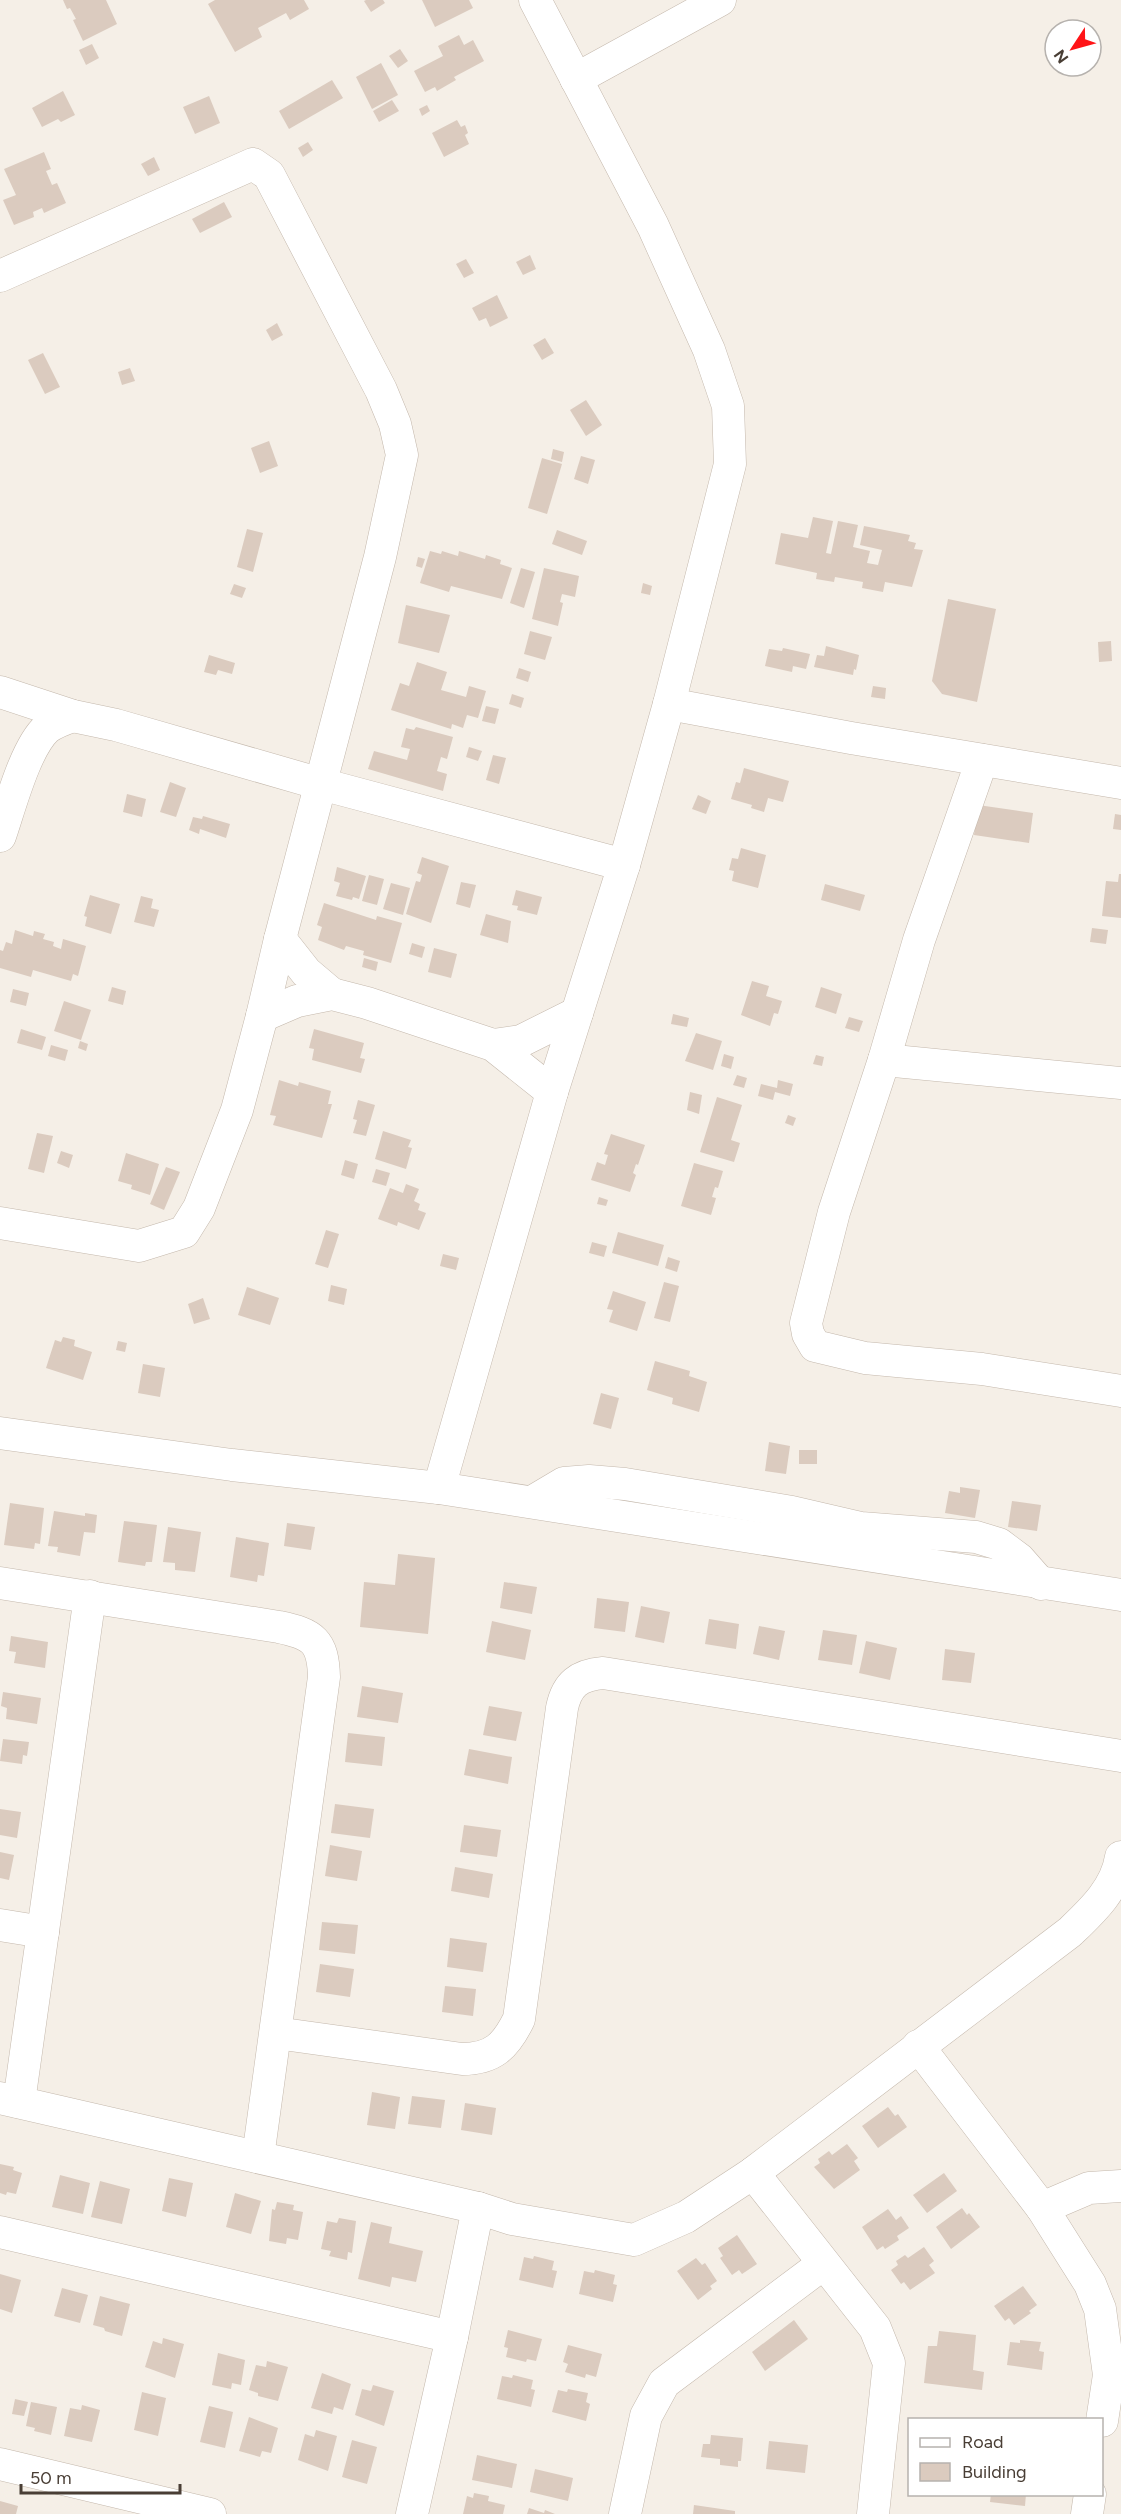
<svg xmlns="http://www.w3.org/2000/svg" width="1121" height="2514" viewBox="0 0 1121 2514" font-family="Figtree,sans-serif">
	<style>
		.building { fill: #dbcbbf }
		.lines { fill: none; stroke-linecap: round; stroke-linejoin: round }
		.minor-casing { stroke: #c4b8ac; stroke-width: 33 }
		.minor { stroke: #fff; stroke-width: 32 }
	</style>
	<rect width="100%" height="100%" fill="#f5efe7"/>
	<g class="building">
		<polygon points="63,0 106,0 117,24 83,41 73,20 76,19 70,8 67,9"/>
		<polygon points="215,0 304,0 309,9 290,20 286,13 258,28 262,37 235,52 208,4"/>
		<polygon points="366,0 383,0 385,3 371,12 364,1"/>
		<polygon points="422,0 469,0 473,8 435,27"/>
		<polygon points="459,35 464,45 473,40 484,61 454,77 456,80 437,91 435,87 425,92 414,71 443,56 438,46"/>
		<polygon points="92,44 99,58 86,65 79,50"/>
		<polygon points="400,49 408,61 398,68 389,56"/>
		<polygon points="381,63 398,95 372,109 356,77"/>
		<polygon points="332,80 343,98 289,129 279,111"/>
		<polygon points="63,91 75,115 61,122 58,119 42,127 32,108"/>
		<polygon points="209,96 220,123 195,134 183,107"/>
		<polygon points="392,100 399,111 379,122 373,111"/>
		<polygon points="427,105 430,111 422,116 419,109"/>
		<polygon points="457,120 461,127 465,125 468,133 465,135 469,144 444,157 432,133"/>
		<polygon points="308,142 313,150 303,157 298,148"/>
		<polygon points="44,152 51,169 46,171 52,185 57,183 66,203 44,213 42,208 33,212 34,217 14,225 3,200 16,195 4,169"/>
		<polygon points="154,157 160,170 148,176 141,164"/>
		<polygon points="224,202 232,217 200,233 192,219"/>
		<polygon points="530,255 536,269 523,275 516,262"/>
		<polygon points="466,259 474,273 464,278 456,264"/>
		<polygon points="497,295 508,318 490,327 486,318 479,321 472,308"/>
		<polygon points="277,323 283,335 272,341 266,330"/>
		<polygon points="545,338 554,353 542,360 533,345"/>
		<polygon points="43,353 60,387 45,394 28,360"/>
		<polygon points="130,368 135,381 122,385 118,372"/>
		<polygon points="586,400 602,425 586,436 570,410"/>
		<polygon points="269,441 278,466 260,473 251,448"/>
		<polygon points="553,449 564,452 562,462 551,459"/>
		<polygon points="581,456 595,460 588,484 574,479"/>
		<polygon points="542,458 562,464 547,514 528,508"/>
		<polygon points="813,517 833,521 826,553 831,554 838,521 858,525 853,547 870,551 867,563 878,565 882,550 860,545 864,526 910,535 908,541 916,543 914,549 923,550 912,587 885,582 883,592 862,588 863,582 835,577 834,582 816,579 817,573 775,564 781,533 808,538"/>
		<polygon points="247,529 263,533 253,572 237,567"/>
		<polygon points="557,530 587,541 582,555 552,544"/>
		<polygon points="430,551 441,554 442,551 458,556 459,551 485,559 486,555 501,560 500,564 512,568 502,599 451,586 449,592 420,583"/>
		<polygon points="418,557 425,559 422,568 416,566"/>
		<polygon points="521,568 535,572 524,608 510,603"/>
		<polygon points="544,568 579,576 575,597 562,594 560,602 563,603 558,626 532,619"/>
		<polygon points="643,583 652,586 650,595 641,593"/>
		<polygon points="234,584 246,588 242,598 230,594"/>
		<polygon points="948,599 996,609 977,702 942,694 932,681"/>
		<polygon points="406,605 450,615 439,653 398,643"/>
		<polygon points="530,631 552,637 545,660 524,654"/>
		<polygon points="1111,641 1112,661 1099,662 1098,642"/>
		<polygon points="826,646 859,655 856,670 854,669 853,675 814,667 817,655 824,656"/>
		<polygon points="783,648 810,654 806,669 793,666 792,672 765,666 769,649 782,651"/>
		<polygon points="209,655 235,663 232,674 218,670 216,675 204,672"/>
		<polygon points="417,662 447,672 441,690 466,697 469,686 486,691 478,718 467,715 463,728 452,724 451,729 391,710 400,683 409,686"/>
		<polygon points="519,668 531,672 528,682 516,678"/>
		<polygon points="873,686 886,688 885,699 871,697"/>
		<polygon points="512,694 524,698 521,708 509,704"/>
		<polygon points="486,706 499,709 495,724 482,721"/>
		<polygon points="416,727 453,737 447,759 441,757 437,771 447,774 443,791 368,769 374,751 407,760 410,749 401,747 406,728 414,730"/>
		<polygon points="469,747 482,751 478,761 466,757"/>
		<polygon points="493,755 506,758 499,784 486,780"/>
		<polygon points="744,768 789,781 783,802 768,798 764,812 751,808 752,805 731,799 736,782 740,783"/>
		<polygon points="170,782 186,788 176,817 160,812"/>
		<polygon points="127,794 146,799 142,817 123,812"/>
		<polygon points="698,795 711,801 706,814 692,809"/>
		<polygon points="978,805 1033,813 1029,843 974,835"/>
		<polygon points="1115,814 1121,815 1121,830 1113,829"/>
		<polygon points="203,816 230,824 226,838 200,829 199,834 189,830 193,817 202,819"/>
		<polygon points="741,848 766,855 758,888 732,881 734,871 729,870 732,858 738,859"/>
		<polygon points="422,857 449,866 431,923 406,914 416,881 420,882 422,875 417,873"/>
		<polygon points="337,867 366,876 359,899 353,897 352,900 336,896 340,883 334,881"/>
		<polygon points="1119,874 1121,874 1121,918 1102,916 1106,881 1118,882"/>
		<polygon points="369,875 384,879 377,905 362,901"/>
		<polygon points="461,882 476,885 470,908 456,904"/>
		<polygon points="391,883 410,888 403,915 383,909"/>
		<polygon points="825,884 865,895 860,911 821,900"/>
		<polygon points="516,890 542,897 537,915 517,910 518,906 512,905"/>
		<polygon points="90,895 120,904 111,934 85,926 87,917 84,916"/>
		<polygon points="141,896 153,899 151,908 159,910 154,927 134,922"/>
		<polygon points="324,903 376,920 377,916 402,923 391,963 363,955 364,951 346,946 344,950 318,940 322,927 317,925"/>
		<polygon points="486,914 511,921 508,943 480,935"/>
		<polygon points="1092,928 1108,930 1106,944 1090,942"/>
		<polygon points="15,930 33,936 34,931 45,934 43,939 54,942 53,946 61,949 63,939 86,946 78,976 73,974 71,981 33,970 31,977 0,968 0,950 3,951 6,942 12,944"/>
		<polygon points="412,943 425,947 422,958 409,954"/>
		<polygon points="434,948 457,954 451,978 428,972"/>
		<polygon points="364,958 378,962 376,971 362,967"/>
		<polygon points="752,981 769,986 766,996 782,1001 778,1014 774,1013 770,1026 741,1015"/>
		<polygon points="112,987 126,991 123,1005 108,1001"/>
		<polygon points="821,987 842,994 836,1014 815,1007"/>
		<polygon points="13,989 29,993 26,1006 10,1002"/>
		<polygon points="64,1001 91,1010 81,1040 54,1031"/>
		<polygon points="673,1014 689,1018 687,1027 671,1024"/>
		<polygon points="849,1017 863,1021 859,1032 845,1028"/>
		<polygon points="21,1029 46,1037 42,1050 17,1043"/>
		<polygon points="314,1029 364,1043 360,1058 365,1059 361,1073 312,1060 314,1049 309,1048"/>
		<polygon points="696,1033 722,1041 713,1070 685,1061"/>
		<polygon points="80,1041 88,1044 86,1051 78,1048"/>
		<polygon points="51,1045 68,1050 65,1061 48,1056"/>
		<polygon points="724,1054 734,1057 731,1069 721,1066"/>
		<polygon points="816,1055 824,1057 822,1066 813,1064"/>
		<polygon points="737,1075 747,1078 744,1088 733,1085"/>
		<polygon points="279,1080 298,1086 299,1082 331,1091 328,1104 332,1104 322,1138 273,1125 276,1116 270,1115"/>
		<polygon points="778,1080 793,1084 790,1096 775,1092 773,1100 758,1096 761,1084 777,1088"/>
		<polygon points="690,1092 702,1095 699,1114 687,1110"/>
		<polygon points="717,1097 742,1105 731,1140 740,1143 734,1162 700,1152"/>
		<polygon points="358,1100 375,1105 366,1136 353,1133 357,1120 353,1119"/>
		<polygon points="788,1115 796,1118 793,1126 785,1123"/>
		<polygon points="383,1131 411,1140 408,1147 412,1148 406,1169 375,1159"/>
		<polygon points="37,1133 53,1136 44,1173 28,1169"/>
		<polygon points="611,1134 645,1145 638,1165 636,1164 633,1173 636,1175 630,1192 591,1180 597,1162 605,1165 608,1155 604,1154"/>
		<polygon points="61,1151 73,1155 69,1168 57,1163"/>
		<polygon points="126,1153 159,1164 150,1195 131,1189 132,1185 118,1181"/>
		<polygon points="345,1160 358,1164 354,1179 341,1175"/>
		<polygon points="694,1163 723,1171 718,1188 715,1187 712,1197 716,1198 711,1215 681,1206"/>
		<polygon points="166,1167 180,1172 164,1210 150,1204"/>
		<polygon points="376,1169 390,1173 386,1186 372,1182"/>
		<polygon points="406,1184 419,1189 414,1201 420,1204 418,1210 426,1213 419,1230 398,1222 397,1226 378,1219 390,1188 403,1193"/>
		<polygon points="599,1197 608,1200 606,1206 597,1204"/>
		<polygon points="326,1230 339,1234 328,1268 315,1264"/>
		<polygon points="618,1232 664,1245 658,1266 612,1253"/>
		<polygon points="592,1242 607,1246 604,1257 589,1253"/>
		<polygon points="443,1254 459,1258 456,1270 440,1266"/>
		<polygon points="668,1257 680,1261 677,1272 665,1268"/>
		<polygon points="664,1282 679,1286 670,1322 654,1318"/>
		<polygon points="331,1285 347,1289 344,1305 328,1301"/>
		<polygon points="247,1287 279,1298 270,1325 238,1315"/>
		<polygon points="613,1291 646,1302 637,1331 609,1322 613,1310 607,1309"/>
		<polygon points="203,1298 210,1319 194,1324 188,1304"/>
		<polygon points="63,1337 75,1340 74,1346 92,1352 83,1380 46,1368 55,1340 61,1342"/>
		<polygon points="118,1341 127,1343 125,1352 116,1350"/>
		<polygon points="655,1361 690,1371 689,1376 707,1382 699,1412 672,1404 673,1398 647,1390"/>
		<polygon points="143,1364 165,1368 160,1397 138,1393"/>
		<polygon points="601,1393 619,1398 611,1429 593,1424"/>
		<polygon points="769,1442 790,1446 786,1474 765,1471"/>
		<rect x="799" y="1450" width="18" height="14"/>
		<polygon points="960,1487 980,1490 975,1518 945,1513 949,1491 960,1493"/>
		<polygon points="1012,1501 1041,1505 1037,1531 1008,1527"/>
		<polygon points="10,1503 44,1508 40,1544 35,1543 34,1549 4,1545"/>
		<polygon points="54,1511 85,1516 85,1513 97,1515 95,1533 84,1532 80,1556 57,1552 58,1547 48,1546"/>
		<polygon points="124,1521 157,1525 152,1562 146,1562 145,1566 118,1562"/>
		<polygon points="287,1523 315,1527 311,1550 284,1546"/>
		<polygon points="168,1527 201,1532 195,1572 175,1570 175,1563 163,1562"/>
		<polygon points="236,1537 269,1543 264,1576 258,1575 257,1582 230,1577"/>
		<polygon points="398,1554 435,1558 428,1634 360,1627 364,1582 395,1585"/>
		<polygon points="504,1582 537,1587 532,1614 500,1608"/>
		<polygon points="597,1598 629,1602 625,1632 594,1628"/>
		<polygon points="641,1606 670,1612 664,1643 635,1637"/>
		<polygon points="709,1619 739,1624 736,1649 705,1644"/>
		<polygon points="492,1621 531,1630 525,1660 486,1652"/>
		<polygon points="759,1626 785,1631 779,1660 753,1654"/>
		<polygon points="823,1630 857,1635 852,1665 818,1660"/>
		<polygon points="11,1636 48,1642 45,1668 14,1663 16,1652 9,1651"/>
		<polygon points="866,1641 897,1648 890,1680 859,1673"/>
		<polygon points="945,1649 975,1653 971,1683 942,1680"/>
		<polygon points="362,1686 403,1693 398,1723 357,1717"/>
		<polygon points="3,1692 41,1698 37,1724 6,1719 7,1708 1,1706"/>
		<polygon points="489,1706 522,1712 516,1741 483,1735"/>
		<polygon points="348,1733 385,1737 382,1766 345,1762"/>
		<polygon points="3,1739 29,1742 27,1756 23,1755 22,1764 0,1761"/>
		<polygon points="469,1749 512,1757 508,1784 464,1775"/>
		<polygon points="335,1804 374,1809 370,1838 331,1833"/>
		<polygon points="0,1809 21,1812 17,1838 0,1835"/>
		<polygon points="464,1825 501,1830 497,1857 460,1852"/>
		<polygon points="330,1845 362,1851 357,1881 325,1876"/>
		<polygon points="0,1852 14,1855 9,1880 0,1878"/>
		<polygon points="455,1867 493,1874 489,1898 451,1891"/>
		<polygon points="322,1922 358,1925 355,1954 319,1950"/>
		<polygon points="450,1938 487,1943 483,1972 447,1967"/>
		<polygon points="320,1964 354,1969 350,1997 316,1992"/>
		<polygon points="445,1986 476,1989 473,2016 442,2012"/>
		<polygon points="372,2092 400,2097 395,2129 367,2125"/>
		<polygon points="412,2096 445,2100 441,2128 408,2124"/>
		<polygon points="465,2103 496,2108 492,2135 461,2130"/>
		<polygon points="888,2107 895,2116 898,2114 907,2127 878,2148 862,2126"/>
		<polygon points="847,2144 858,2158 854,2161 860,2170 834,2189 814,2167 820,2163 818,2159 829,2151 832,2155"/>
		<polygon points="0,2164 14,2167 13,2170 22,2173 16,2194 7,2192 6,2195 0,2193"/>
		<polygon points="944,2173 957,2191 927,2213 913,2195"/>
		<polygon points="60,2175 90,2183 83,2214 52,2207"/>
		<polygon points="169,2178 193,2183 186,2217 162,2211"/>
		<polygon points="100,2181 130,2189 122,2224 91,2217"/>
		<polygon points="235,2193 261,2201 251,2234 226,2227"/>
		<polygon points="277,2202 294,2205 293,2210 303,2212 298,2240 287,2238 286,2244 269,2241 272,2209 275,2210"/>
		<polygon points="962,2208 967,2215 969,2213 980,2227 951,2249 936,2227"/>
		<polygon points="888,2209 896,2220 901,2216 909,2228 897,2236 899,2240 885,2249 883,2246 877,2250 862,2227"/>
		<polygon points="339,2218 356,2221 352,2253 348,2252 347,2260 329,2256 331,2251 321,2249 327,2221 337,2223"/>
		<polygon points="371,2222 392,2227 389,2243 423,2251 416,2282 392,2277 390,2287 358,2279"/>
		<polygon points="737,2235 757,2264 742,2274 739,2270 732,2275 720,2258 723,2256 718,2248"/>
		<polygon points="924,2247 934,2261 929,2265 935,2273 910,2290 904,2282 901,2284 891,2270 898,2265 896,2261 905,2255 908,2258"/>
		<polygon points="534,2256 554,2261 552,2270 557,2271 553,2288 519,2280 524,2257 533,2259"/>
		<polygon points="696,2258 702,2265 705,2263 717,2281 710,2286 712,2289 698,2300 677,2271"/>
		<polygon points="595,2270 615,2275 613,2284 617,2285 613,2302 579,2294 584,2271 594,2273"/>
		<polygon points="0,2274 21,2280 12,2313 0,2309"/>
		<polygon points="1023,2286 1037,2305 1029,2311 1031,2313 1014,2325 1009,2318 1005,2321 994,2306"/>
		<polygon points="62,2288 88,2295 80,2323 54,2316"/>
		<polygon points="100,2296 130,2304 122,2336 105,2331 104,2328 93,2325"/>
		<polygon points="794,2320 808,2339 765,2371 752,2352"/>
		<polygon points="508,2330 542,2339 536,2361 527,2359 526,2362 506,2357 508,2348 504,2347"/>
		<polygon points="939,2331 976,2335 973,2370 984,2372 982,2390 924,2383 928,2346 937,2346"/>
		<polygon points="163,2338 184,2344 175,2378 145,2367 153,2341 162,2344"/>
		<polygon points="1020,2340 1041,2342 1039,2351 1044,2352 1042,2370 1007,2365 1010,2342 1020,2343"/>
		<polygon points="568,2345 602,2354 596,2377 586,2374 585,2378 565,2372 568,2364 563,2362"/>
		<polygon points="218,2353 245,2360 241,2385 232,2383 231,2389 212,2385"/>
		<polygon points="267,2361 288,2367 278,2401 258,2396 258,2393 249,2390 256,2365 266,2367"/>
		<polygon points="322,2373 351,2384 343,2410 334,2407 332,2414 311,2408"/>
		<polygon points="513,2375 533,2380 531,2389 535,2390 531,2407 497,2399 502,2376 512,2378"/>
		<polygon points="373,2385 394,2391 384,2426 355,2415 362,2389 371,2391"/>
		<polygon points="568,2389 588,2393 586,2402 590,2404 586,2421 552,2412 558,2390 567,2392"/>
		<polygon points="142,2392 166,2398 158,2436 134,2430"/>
		<polygon points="15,2399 28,2402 24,2416 12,2414"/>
		<polygon points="31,2402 57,2407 51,2435 34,2431 35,2428 26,2426"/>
		<polygon points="82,2405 100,2410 92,2442 64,2436 70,2408 81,2410"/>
		<polygon points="209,2406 233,2412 225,2448 200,2442"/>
		<polygon points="249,2417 278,2428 271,2453 262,2451 260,2457 239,2451"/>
		<polygon points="316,2430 337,2436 328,2471 298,2460 305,2434 314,2437"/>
		<polygon points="711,2435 743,2438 741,2461 738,2461 738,2467 720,2465 720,2459 701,2457 703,2444 710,2444"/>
		<polygon points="352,2440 377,2447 367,2484 342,2477"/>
		<polygon points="769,2441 808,2445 805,2473 766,2469"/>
		<polygon points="477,2455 517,2464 512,2488 472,2480"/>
		<polygon points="535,2469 573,2478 568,2501 530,2492"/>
		<polygon points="474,2493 489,2496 488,2501 505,2505 503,2514 463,2514 467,2496 473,2498"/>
		<polygon points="991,2494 1026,2494 1025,2506 990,2502"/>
		<polygon points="0,2501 18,2506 16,2514 0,2514"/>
		<polygon points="694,2505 735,2511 735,2514 693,2514"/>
		<polygon points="529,2508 544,2513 545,2510 555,2514 527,2514"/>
	</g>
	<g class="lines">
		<defs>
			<g id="minor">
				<polyline points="576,79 720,0"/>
				<polyline points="0,276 253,164 269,175 381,390 395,424 402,455 380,557 280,939 262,1016 237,1110 199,1208 184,1232 139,1246 0,1223"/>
				<polyline points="0,692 73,716 116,725 321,784 624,865"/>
				<polyline points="669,704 851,738 1121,783"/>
				<polyline points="982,760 919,940 884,1060 834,1212 806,1323 808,1334 815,1346 865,1358 982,1369 1121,1391"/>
				<path d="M0 836C10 807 25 748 47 728 55 722 64 719 73 716"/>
				<polyline points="280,939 306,972 332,994"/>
				<polyline points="262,1016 297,1001 332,994 367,1003 493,1045 552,1092"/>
				<polyline points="493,1045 521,1041 577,1013"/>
				<polyline points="884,1060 1121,1083"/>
				<polyline points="0,1433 232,1465 439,1488 1121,1595"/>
				<polyline points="439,1488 552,1092 624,865 669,704 730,464 728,406 709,350 653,226 535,0"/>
				<polyline points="532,1502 564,1483 589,1481 625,1484 792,1512 861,1528 976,1537 999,1544 1019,1559 1041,1584"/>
				<path d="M0 1583 279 1627C313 1634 323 1641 324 1677L258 2157"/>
				<polyline points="0,1925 43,1932"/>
				<path d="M276 2033 462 2059C493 2059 506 2046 519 2019L562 1708C567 1684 579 1675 603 1673L1121 1756"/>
				<polyline points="918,2046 1042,2208 1090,2284 1100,2309 1109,2375 1102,2421"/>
				<path d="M0 2098 478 2208 512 2219 634 2240 686 2217 753 2173 1070 1932C1092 1911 1116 1889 1121 1857"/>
				<polyline points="19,2102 90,1596"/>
				<polyline points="753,2173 875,2328 889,2363 873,2514"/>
				<polyline points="1042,2208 1089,2188 1121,2186"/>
				<polyline points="0,2232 452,2337"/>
				<polyline points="0,2464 210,2514"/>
				<polyline points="412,2514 452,2337 478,2208"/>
				<polyline points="625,2514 646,2416 664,2383 823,2264"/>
				<polyline points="1087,2514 1090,2494"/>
			</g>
		</defs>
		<use href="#minor" class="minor-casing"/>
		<use href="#minor" class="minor"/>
	</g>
	<rect x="908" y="2418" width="195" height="78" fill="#ffffff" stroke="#b6b2ae" stroke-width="1.5"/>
	<rect x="920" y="2438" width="30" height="9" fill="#ffffff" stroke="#b6b2ae" stroke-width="1.5"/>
	<text x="962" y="2448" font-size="18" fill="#493e35">Road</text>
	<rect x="920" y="2463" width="30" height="18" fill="#dbcbbf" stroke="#b6b2ae" stroke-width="1.5"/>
	<text x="962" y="2478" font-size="18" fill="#493e35">Building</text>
	<g transform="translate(1073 48) rotate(234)"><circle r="28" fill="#ffffff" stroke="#b6b2ae" stroke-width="1.5"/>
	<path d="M0-4.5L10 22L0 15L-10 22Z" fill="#ff1417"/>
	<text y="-9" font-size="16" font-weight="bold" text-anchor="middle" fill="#493e35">N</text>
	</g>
	<path d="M21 2484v9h159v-9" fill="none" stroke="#493e35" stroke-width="3"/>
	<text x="30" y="2484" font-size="18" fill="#493e35" stroke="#ffffff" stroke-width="4.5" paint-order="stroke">50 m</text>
</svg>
